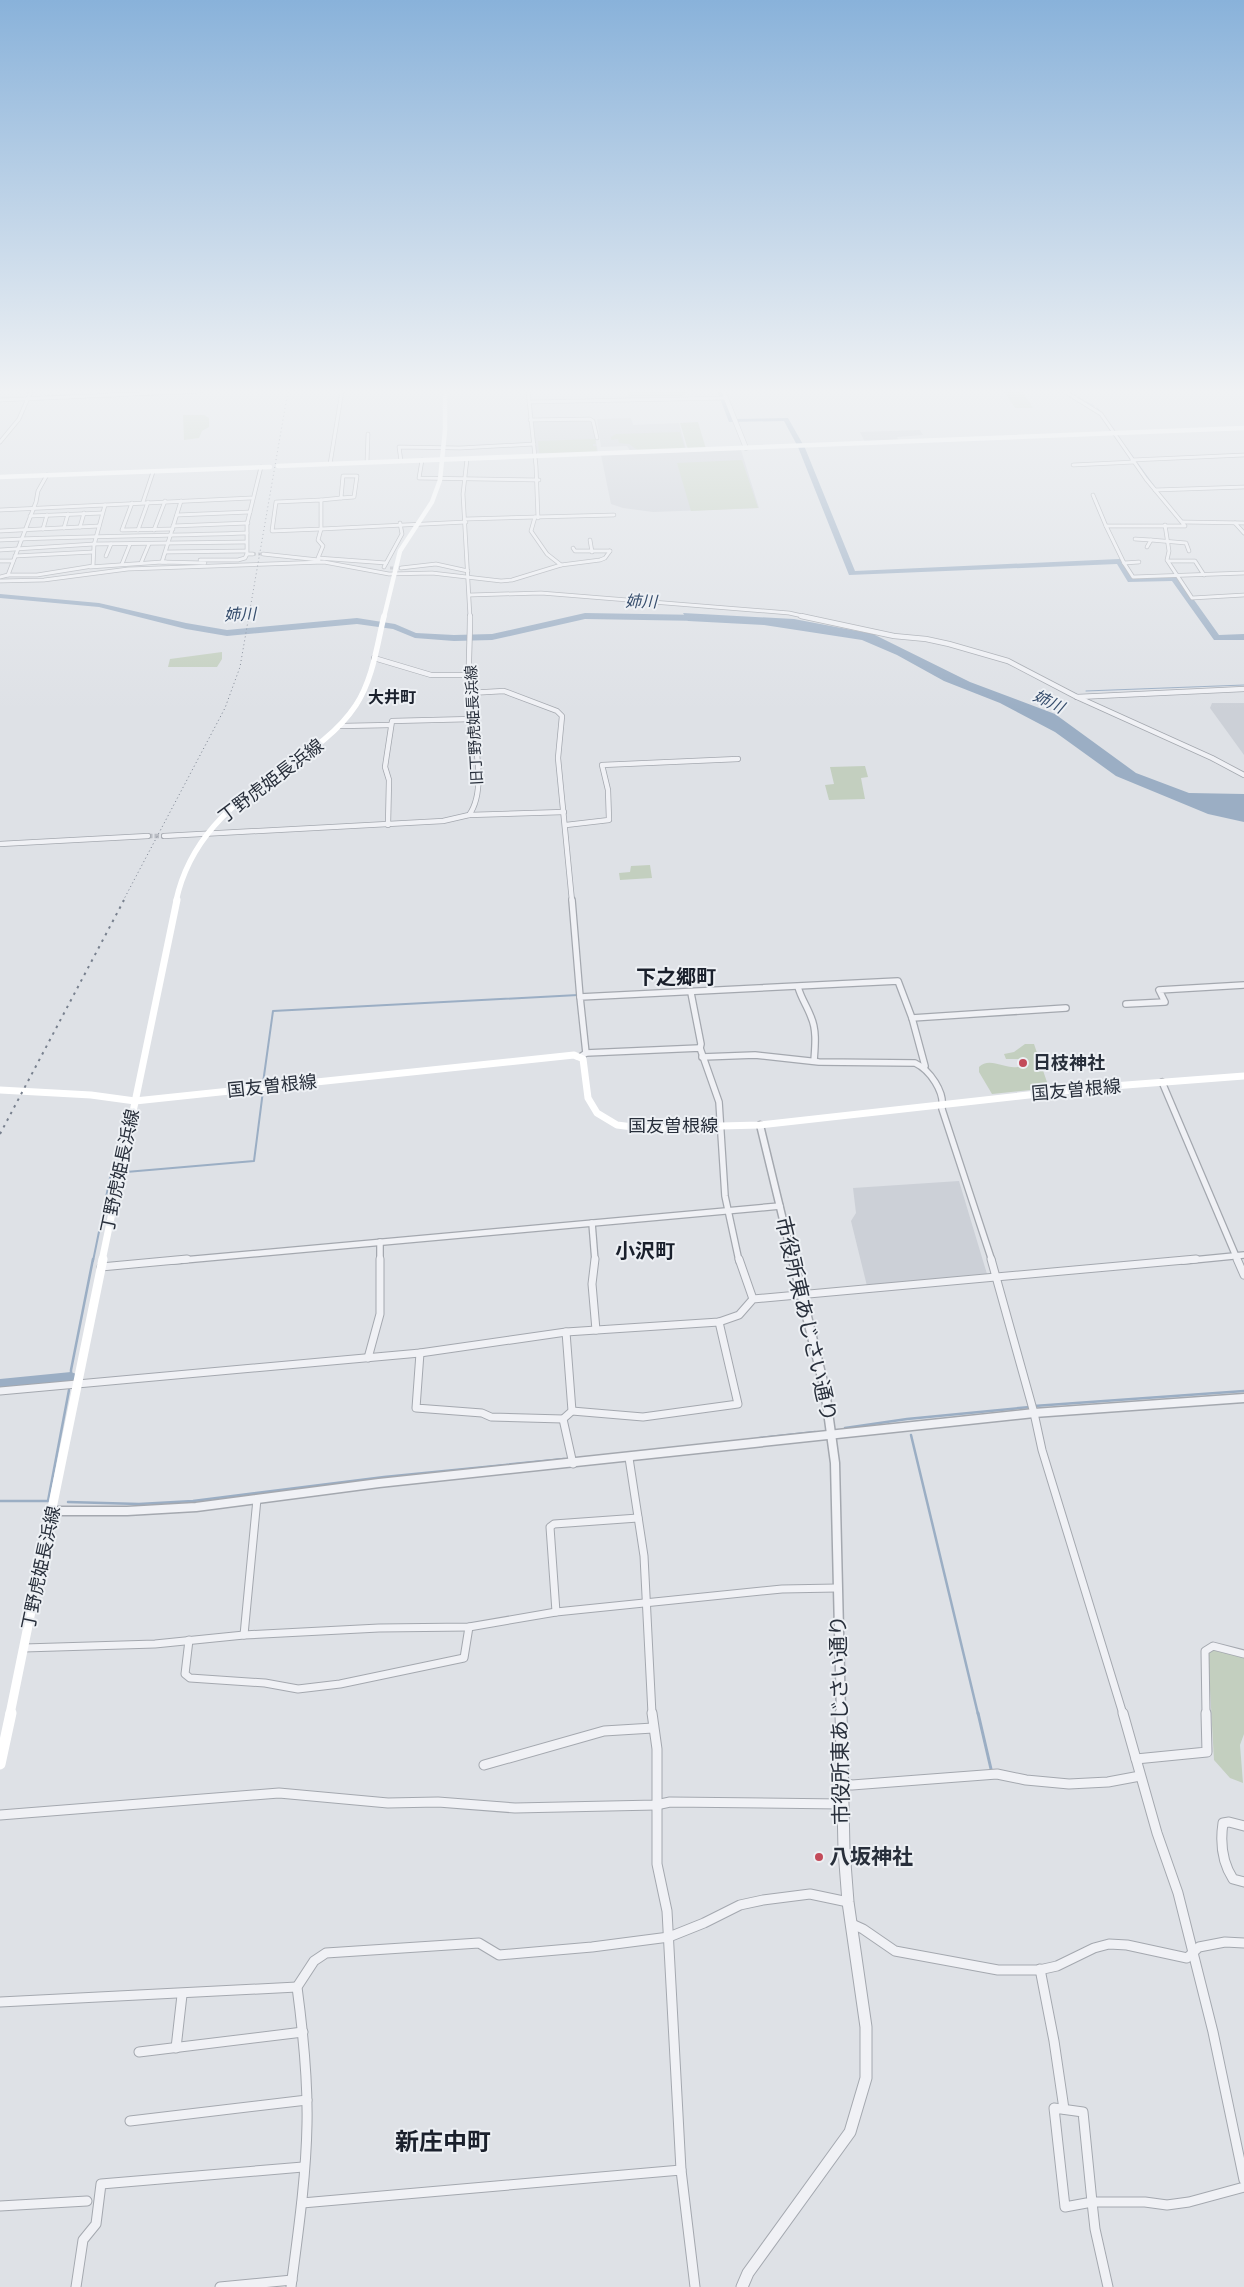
<svg xmlns="http://www.w3.org/2000/svg" width="1244" height="2287" viewBox="0 0 1244 2287" font-family="Poppins,'Noto Sans JP',sans-serif">
	<style>
		.built { fill: #ccd0d7 }
		.green { fill: #c3cfbf }
		.water { fill: #9baec4 }
		.lines { fill: none; stroke-linecap: round; stroke-linejoin: round }
		.stream-far3 { stroke: #9baec4; stroke-width: 1 }
		.stream-far2 { stroke: #9baec4; stroke-width: 2 }
		.stream-far1 { stroke: #9baec4; stroke-width: 2.5 }
		.stream { stroke: #9baec4; stroke-width: 3 }
		.river { fill: #9baec4; fill-rule: evenodd }
		.minor-tunnel-far1 { stroke: #babdc4; stroke-width: 3; stroke-dasharray: 3 2; stroke-linecap: butt }
		.minor-tunnel { stroke: #babdc4; stroke-width: 4.5; stroke-dasharray: 4.5 2; stroke-linecap: butt }
		.minor-far4-casing { stroke: #a4a8af; stroke-width: 4.5 }
		.minor-far3-casing { stroke: #a4a8af; stroke-width: 6 }
		.minor-far2-casing { stroke: #a4a8af; stroke-width: 8 }
		.minor-far1-casing { stroke: #a4a8af; stroke-width: 9 }
		.minor-casing { stroke: #a4a8af; stroke-width: 11 }
		.tertiary-far3-casing { stroke: #a4a8af; stroke-width: 5.5 }
		.tertiary-far2-casing { stroke: #a4a8af; stroke-width: 9 }
		.tertiary-far1-casing { stroke: #a4a8af; stroke-width: 11 }
		.tertiary-casing { stroke: #a4a8af; stroke-width: 13 }
		.minor-far4 { stroke: #f0f1f5; stroke-width: 3 }
		.minor-far3 { stroke: #f0f1f5; stroke-width: 4.5 }
		.minor-far2 { stroke: #f0f1f5; stroke-width: 5.5 }
		.minor-far1 { stroke: #f0f1f5; stroke-width: 7 }
		.minor { stroke: #f0f1f5; stroke-width: 9 }
		.tertiary-far3 { stroke: #f0f1f5; stroke-width: 4.5 }
		.tertiary-far2 { stroke: #f0f1f5; stroke-width: 6 }
		.tertiary-far1 { stroke: #f0f1f5; stroke-width: 8 }
		.tertiary { stroke: #f0f1f5; stroke-width: 11 }
		.secondary-far4 { stroke: #fff; stroke-width: 4.5 }
		.secondary-far3 { stroke: #fff; stroke-width: 5.5 }
		.secondary-far2 { stroke: #fff; stroke-width: 7 }
		.secondary-far1 { stroke: #fff; stroke-width: 9 }
		.secondary { stroke: #fff; stroke-width: 11 }
		.rail-far1 { stroke: #78808e; stroke-width: 1; stroke-dasharray: 1 3; stroke-linecap: butt }
		.rail { stroke: #78808e; stroke-width: 2; stroke-dasharray: 2.5 5; stroke-linecap: butt }
		.poi-dot { fill: #c34b5a; stroke: #edf0f4; stroke-width: 2 }
		.labels { text-anchor: middle; stroke-width: 4; stroke-linejoin: round; paint-order: stroke }
		.far-street-label { font-size: 15px; fill: #282f3b; stroke: #edf0f4 }
		.far-water-label { font-size: 16px; font-style: italic; fill: #364d6c; stroke: #edf0f4 }
		.far-quarter-label { font-size: 16px; font-weight: bold; fill: #1a202c; stroke: #edf0f4 }
		.street-label { font-size: 18px; fill: #282f3b; stroke: #edf0f4 }
		.poi-label { font-size: 18px; font-weight: bold; fill: #282f3b; stroke: #edf0f4; text-anchor: start }
		.quarter-label { font-size: 20px; font-weight: bold; fill: #1a202c; stroke: #edf0f4 }
		.near-street-label { font-size: 21px; fill: #282f3b; stroke: #edf0f4 }
		.near-poi-label { font-size: 21px; font-weight: bold; fill: #282f3b; stroke: #edf0f4; text-anchor: start }
		.near-quarter-label { font-size: 24px; font-weight: bold; fill: #1a202c; stroke: #edf0f4 }
	</style>
	<rect width="100%" height="100%" fill="#dee1e6"/>
	<g class="built">
		<polygon points="631,418 633,425 679,423 686,449 631,452 627,446 601,447 597,419"/>
		<polygon points="592,420 598,452 543,455 537,453 532,421"/>
		<polygon points="920,430 923,435 897,437 899,441 865,442 860,432"/>
		<polygon points="741,450 759,508 653,512 623,508 611,504 601,455"/>
		<polygon points="1212,703 1244,703 1244,755 1210,708"/>
		<polygon points="959,1181 987,1274 867,1286 851,1221 856,1213 853,1188"/>
	</g>
	<g class="green">
		<polygon points="628,391 685,391 686,393 680,396 630,397"/>
		<polygon points="1004,391 1022,391 1033,408 1015,408"/>
		<polygon points="183,415 204,415 209,418 209,427 202,431 199,438 184,440"/>
		<polygon points="698,422 706,449 688,450 680,423"/>
		<polygon points="680,432 685,449 639,451 629,444 619,443 618,439 611,440 611,437 616,434"/>
		<polygon points="595,439 596,444 593,444 593,446 596,446 597,452 539,453 538,441"/>
		<polygon points="742,460 758,508 691,511 677,463"/>
		<polygon points="222,652 222,659 217,667 168,667 170,659"/>
		<polygon points="865,766 868,777 861,778 865,799 829,800 825,785 834,784 830,767"/>
		<polygon points="650,865 652,878 620,880 619,873 630,872 631,866"/>
		<path d="M1025 1044H1034L1049 1088 992 1094 979 1072V1067C992 1054 1013 1077 1026 1062L1019 1059H1006L1004 1054 1014 1052Z"/>
		<polygon points="1214,1649 1244,1657 1244,1734 1240,1745 1243,1783 1230,1778 1214,1760 1208,1654"/>
	</g>
	<polygon class="water" points="683,613 794,619 873,634 970,682 1055,714 1136,773 1189,793 1244,794 1244,822 1208,814 1116,776 1055,732 1000,703 944,681 897,655 862,640 764,625 688,621"/>
	<g class="lines">
		<g class="stream-far3">
			<polyline points="1078,398 1094,406"/>
			<polyline points="1097,408 1102,413"/>
			<polyline points="1125,446 1154,486"/>
			<polyline points="1086,691 1244,685"/>
		</g>
		<g class="stream-far2">
			<polyline points="263,1083 273,1011 578,995"/>
			<polyline points="126,1172 254,1161 263,1091"/>
			<polyline points="93,1261 111,1173"/>
		</g>
		<g class="stream-far1">
			<polyline points="71,1382 71,1370 93,1259"/>
			<polyline points="1034,1406 1244,1391"/>
			<polyline points="845,1428 907,1419 1030,1407"/>
			<polyline points="911,1435 978,1714"/>
			<polyline points="760,1438 815,1432"/>
			<polyline points="0,1501 48,1501"/>
			<polyline points="48,1501 69,1390"/>
			<polyline points="68,1502 139,1504 193,1501 384,1477 564,1459"/>
		</g>
		<polyline class="stream" points="978,1713 991,1769"/>
		<g class="river">
			<polygon points="717,391 723,391 734,419 788,418 805,448 855,571 1119,559 1122,559 1133,577 1177,576 1219,635 1244,634 1244,640 1214,640 1172,581 1128,582 1117,564 849,575 798,447 784,421 729,422"/>
			<polygon points="0,594 99,603 186,623 227,630 357,618 395,624 416,633 454,635 492,634 585,613 702,615 706,618 702,621 585,619 492,640 454,641 415,638 393,629 357,624 227,636 186,629 99,607 0,598"/>
			<polygon points="71,1372 76,1374 78,1378 76,1382 71,1384 0,1391 0,1379"/>
		</g>
		<g class="minor-tunnel-far1">
			<polyline points="253,554 263,554"/>
			<polyline points="390,568 401,568"/>
		</g>
		<polyline class="minor-tunnel" points="148,836 164,836"/>
		<defs>
			<g id="minor-far4">
				<polyline points="528,391 536,466 538,518"/>
				<polyline points="1064,391 1101,414 1146,479 1185,526 1106,526 1093,495"/>
				<polyline points="0,400 202,391"/>
				<polyline points="529,402 726,398 723,391"/>
				<polyline points="530,420 590,419 593,421 597,438"/>
				<polyline points="0,442 19,419 31,391"/>
				<polyline points="467,459 463,494 470,617"/>
				<polyline points="422,460 419,478 539,480"/>
				<polyline points="1132,460 1244,455"/>
				<polyline points="401,461 399,447 460,448 534,444"/>
				<polyline points="367,462 368,434"/>
				<polyline points="330,464 342,391"/>
				<polyline points="1073,465 1134,462"/>
				<polygon points="343,476 357,476 354,497 341,498"/>
				<polyline points="1155,490 1244,487"/>
				<polyline points="321,500 341,498"/>
				<polygon points="321,500 321,529 272,531 276,502"/>
				<polyline points="143,502 153,472"/>
				<polyline points="132,503 122,530 173,529"/>
				<polyline points="105,505 251,498"/>
				<polyline points="0,510 105,505 94,545 93,566 37,575 8,575"/>
				<polyline points="177,515 250,512"/>
				<polyline points="30,516 102,513"/>
				<polyline points="466,519 614,515"/>
				<polyline points="1183,522 1244,523"/>
				<polyline points="1235,523 1244,533"/>
				<polyline points="1165,525 1169,551 1167,560 1192,598 1244,595"/>
				<polyline points="173,526 248,523"/>
				<polyline points="1106,526 1124,563 1139,562"/>
				<polyline points="80,527 84,513"/>
				<polyline points="64,528 68,514"/>
				<polyline points="43,529 47,515"/>
				<polyline points="321,529 318,540 323,546 318,558 386,563"/>
				<polyline points="321,529 466,522"/>
				<polyline points="138,530 148,502"/>
				<polyline points="154,530 165,501"/>
				<polyline points="0,531 99,526"/>
				<polyline points="1135,539 1151,540 1147,547"/>
				<path d="M0 540C82 536 165 536 247 533"/>
				<polyline points="590,540 592,552"/>
				<polyline points="1151,540 1186,543 1189,551"/>
				<polyline points="573,548 575,551 610,551"/>
				<polyline points="0,550 94,544 246,542"/>
				<polyline points="166,552 246,551"/>
				<polyline points="247,554 247,524 261,467"/>
				<polyline points="263,554 319,560"/>
				<polyline points="15,556 93,552"/>
				<polyline points="106,556 111,544"/>
				<polyline points="200,560 238,560 245,558 247,554 253,554"/>
				<polyline points="0,561 13,561"/>
				<polyline points="1168,561 1195,561 1204,575"/>
				<polyline points="166,562 162,562 181,501"/>
				<polyline points="141,563 149,544"/>
				<polyline points="1124,563 1133,577 1244,573"/>
				<polyline points="122,564 130,544"/>
				<polyline points="561,565 600,560 605,558 610,551"/>
				<polyline points="90,567 162,562 205,563"/>
				<polyline points="384,567 402,534 400,523"/>
				<polyline points="401,568 436,564 468,571"/>
				<polyline points="0,577 8,575 36,502 38,491 47,475"/>
				<polyline points="0,581 44,580 128,569 324,562 389,574 432,573 501,581 512,580 561,565 547,554 531,531 535,517"/>
				<polyline points="470,595 541,593 789,613 807,617"/>
			</g>
			<g id="minor-far3">
				<polyline points="801,616 894,636 926,639 949,644 1008,661 1077,697 1212,758 1244,775"/>
				<polyline points="374,658 431,675 470,675"/>
				<polyline points="469,693 504,691 557,711 562,716 558,758 572,901"/>
				<polyline points="1077,697 1244,689"/>
				<polyline points="341,726 391,725"/>
				<polyline points="469,815 564,812"/>
				<polyline points="388,825 389,780 385,767 392,721 473,719"/>
				<polyline points="566,825 609,820 608,790 602,765 738,759"/>
				<path d="M164 836 443 821 469 815C490 786 470 727 469 692 468 667 470 641 470 616"/>
				<polyline points="0,844 148,836"/>
			</g>
			<g id="minor-far2">
				<polyline points="572,900 580,997"/>
				<path d="M798 987C801 998 807 1006 811 1017 817 1030 815 1047 814 1061"/>
				<polyline points="691,993 701,1044 700,1048"/>
				<polyline points="1126,1004 1165,1002 1159,990 1244,985"/>
				<polyline points="912,1018 1066,1008"/>
				<polyline points="586,1053 700,1048 719,1102 725,1196 739,1261"/>
				<polyline points="580,1057 586,1053 580,997 898,981 912,1018 925,1066"/>
				<path d="M702 1057 755 1055 819 1062 915 1063C930 1070 945 1092 942 1109L992 1261"/>
				<polyline points="1162,1082 1238,1261"/>
				<polyline points="592,1223 595,1261"/>
				<polyline points="380,1242 380,1261"/>
				<polyline points="173,1261 780,1206"/>
				<polyline points="1183,1261 1244,1255"/>
			</g>
			<g id="minor-far1">
				<polyline points="595,1259 592,1284 596,1330"/>
				<polyline points="739,1259 753,1299"/>
				<polyline points="991,1259 1034,1413 1042,1450 1123,1714"/>
				<polyline points="1237,1259 1244,1275"/>
				<polyline points="101,1267 187,1259"/>
				<polyline points="566,1332 572,1411 563,1419 573,1464"/>
				<polyline points="420,1353 416,1408 482,1413 491,1417 563,1419"/>
				<polyline points="368,1358 380,1314 380,1259"/>
				<polyline points="0,1391 420,1353 566,1332 719,1322 739,1315 753,1299 1196,1259"/>
				<polyline points="572,1411 643,1417 738,1404 719,1322"/>
				<polyline points="629,1458 644,1556 652,1714"/>
				<polyline points="556,1612 550,1527 554,1524 638,1518"/>
				<polyline points="244,1635 257,1499"/>
				<polyline points="189,1640 185,1674 190,1678 265,1683 298,1689 340,1684 464,1658 469,1627"/>
				<polyline points="24,1648 155,1644 244,1635 379,1628 469,1627 556,1612 782,1589 837,1588"/>
				<polyline points="1206,1714 1205,1651 1213,1646 1244,1654"/>
			</g>
			<g id="minor">
				<polyline points="652,1713 657,1749 657,1864 667,1911 681,2170"/>
				<polyline points="1123,1713 1157,1833 1178,1893 1213,2032 1244,2180"/>
				<polyline points="1136,1759 1207,1752 1206,1713"/>
				<polyline points="484,1765 604,1731 653,1728"/>
				<polyline points="842,1783 852,1785 997,1774 1026,1780 1069,1784 1108,1782 1140,1776"/>
				<polyline points="0,1815 279,1793 388,1803 438,1802 515,1808 656,1805 670,1802 842,1804"/>
				<path d="M1244 1826 1229 1822 1223 1823C1220 1843 1222 1862 1233 1879L1244 1882"/>
				<polyline points="852,1924 863,1929 895,1951 998,1970 1039,1970 1057,1966 1094,1948 1109,1944 1127,1945 1187,1958 1199,1947 1225,1942 1244,1943"/>
				<polyline points="1040,1969 1054,2041 1064,2109"/>
				<polyline points="0,2002 297,1987"/>
				<polyline points="176,2048 182,1995"/>
				<polyline points="139,2052 303,2032"/>
				<polygon points="1054,2108 1083,2112 1092,2202 1065,2207"/>
				<polyline points="130,2121 307,2100"/>
				<polyline points="1092,2202 1095,2229 1108,2287"/>
				<polyline points="1092,2202 1145,2202 1167,2205 1189,2202 1244,2187"/>
				<polyline points="302,2203 681,2170 695,2287"/>
				<polyline points="0,2206 87,2201"/>
				<polyline points="76,2287 83,2240 96,2224 101,2184 303,2167"/>
				<polyline points="220,2287 292,2280"/>
				<path d="M291 2287C298 2233 306 2179 307 2124 308 2078 303 2032 297 1987L314 1961 326 1953 479 1943 499 1955 592 1947 669 1937 704 1923 740 1905 763 1900 810 1894 848 1902"/>
			</g>
			<polyline id="tertiary-far3" points="726,398 746,448"/>
			<polyline id="tertiary-far2" points="760,1125 793,1261"/>
			<g id="tertiary-far1">
				<polyline points="793,1259 825,1390 835,1463 841,1714"/>
				<polyline points="53,1511 127,1511 196,1507 379,1483 1034,1413 1244,1398"/>
			</g>
			<polyline id="tertiary" points="742,2287 748,2273 850,2132 866,2078 866,2027 848,1902 844,1850 841,1713"/>
		</defs>
		<use href="#minor-far4" class="minor-far4-casing"/>
		<use href="#minor-far3" class="minor-far3-casing"/>
		<use href="#minor-far2" class="minor-far2-casing"/>
		<use href="#minor-far1" class="minor-far1-casing"/>
		<use href="#minor" class="minor-casing"/>
		<use href="#tertiary-far3" class="tertiary-far3-casing"/>
		<use href="#tertiary-far2" class="tertiary-far2-casing"/>
		<use href="#tertiary-far1" class="tertiary-far1-casing"/>
		<use href="#tertiary" class="tertiary-casing"/>
		<use href="#minor-far4" class="minor-far4"/>
		<use href="#minor-far3" class="minor-far3"/>
		<use href="#minor-far2" class="minor-far2"/>
		<use href="#minor-far1" class="minor-far1"/>
		<use href="#minor" class="minor"/>
		<use href="#tertiary-far3" class="tertiary-far3"/>
		<use href="#tertiary-far2" class="tertiary-far2"/>
		<use href="#tertiary-far1" class="tertiary-far1"/>
		<use href="#tertiary" class="tertiary"/>
		<g class="secondary-far4">
			<polyline points="278,466 1244,428"/>
			<polyline points="0,477 270,467"/>
			<polyline points="384,617 400,551 432,502 440,480 445,430 445,391"/>
		</g>
		<path class="secondary-far3" d="M176 901C189 841 230 804 279 772 307 753 337 734 356 705 373 679 377 645 384 616"/>
		<g class="secondary-far2">
			<polyline points="0,1090 91,1095 135,1101 574,1055 583,1059 588,1098 597,1113 617,1125 641,1128 760,1125 1100,1087 1244,1076"/>
			<polyline points="102,1261 177,900"/>
		</g>
		<polyline class="secondary-far1" points="10,1714 103,1259"/>
		<polyline class="secondary" points="0,1764 11,1713"/>
		<polyline class="rail-far1" points="123,901 225,708 240,667 288,391"/>
		<polyline class="rail" points="0,1134 124,900"/>
	</g>
	<linearGradient id="sky" x2="0" y2="1"><stop stop-color="#89b2da"/><stop offset="0.55" stop-color="#f0f2f4"/><stop offset="1" stop-color="#f0f2f4" stop-opacity="0"/></linearGradient>
	<rect width="1244" height="711" fill="url(#sky)"/>
	<g class="poi-dot">
		<circle cx="1023" cy="1063" r="5"/>
		<circle cx="819" cy="1857" r="5"/>
	</g>
	<g class="labels">
		<g class="far-street-label">
			<text transform="translate(474 725) rotate(-93)" y="5">旧丁野虎姫長浜線</text>
		</g>
		<g class="far-water-label">
			<text transform="translate(641 601) rotate(1)" y="6">姉川</text>
			<text transform="translate(240 614) rotate(-2)" y="6">姉川</text>
			<text transform="translate(1049 701) rotate(26)" y="6">姉川</text>
		</g>
		<g class="far-quarter-label">
			<text x="392" y="703">大井町</text>
		</g>
		<g class="street-label">
			<text transform="translate(271 781) rotate(-37)" y="6">丁野虎姫長浜線</text>
			<text transform="translate(272 1086) rotate(-6)" y="6">国友曽根線</text>
			<text transform="translate(1076 1090) rotate(-5)" y="6">国友曽根線</text>
			<text x="673" y="1132">国友曽根線</text>
			<text transform="translate(120 1171) rotate(-78)" y="6">丁野虎姫長浜線</text>
			<text transform="translate(41 1568) rotate(-78)" y="6">丁野虎姫長浜線</text>
		</g>
		<g class="poi-label">
			<text x="1033" y="1069">日枝神社</text>
		</g>
		<g class="quarter-label">
			<text x="676" y="984">下之郷町</text>
			<text x="645" y="1258">小沢町</text>
		</g>
		<g class="near-street-label">
			<text transform="translate(806 1319) rotate(77)" y="7">市役所東あじさい通り</text>
			<text transform="translate(840 1720) rotate(-91)" y="7">市役所東あじさい通り</text>
		</g>
		<g class="near-poi-label">
			<text x="829" y="1864">八坂神社</text>
		</g>
		<g class="near-quarter-label">
			<text x="443" y="2150">新庄中町</text>
		</g>
	</g>
</svg>
